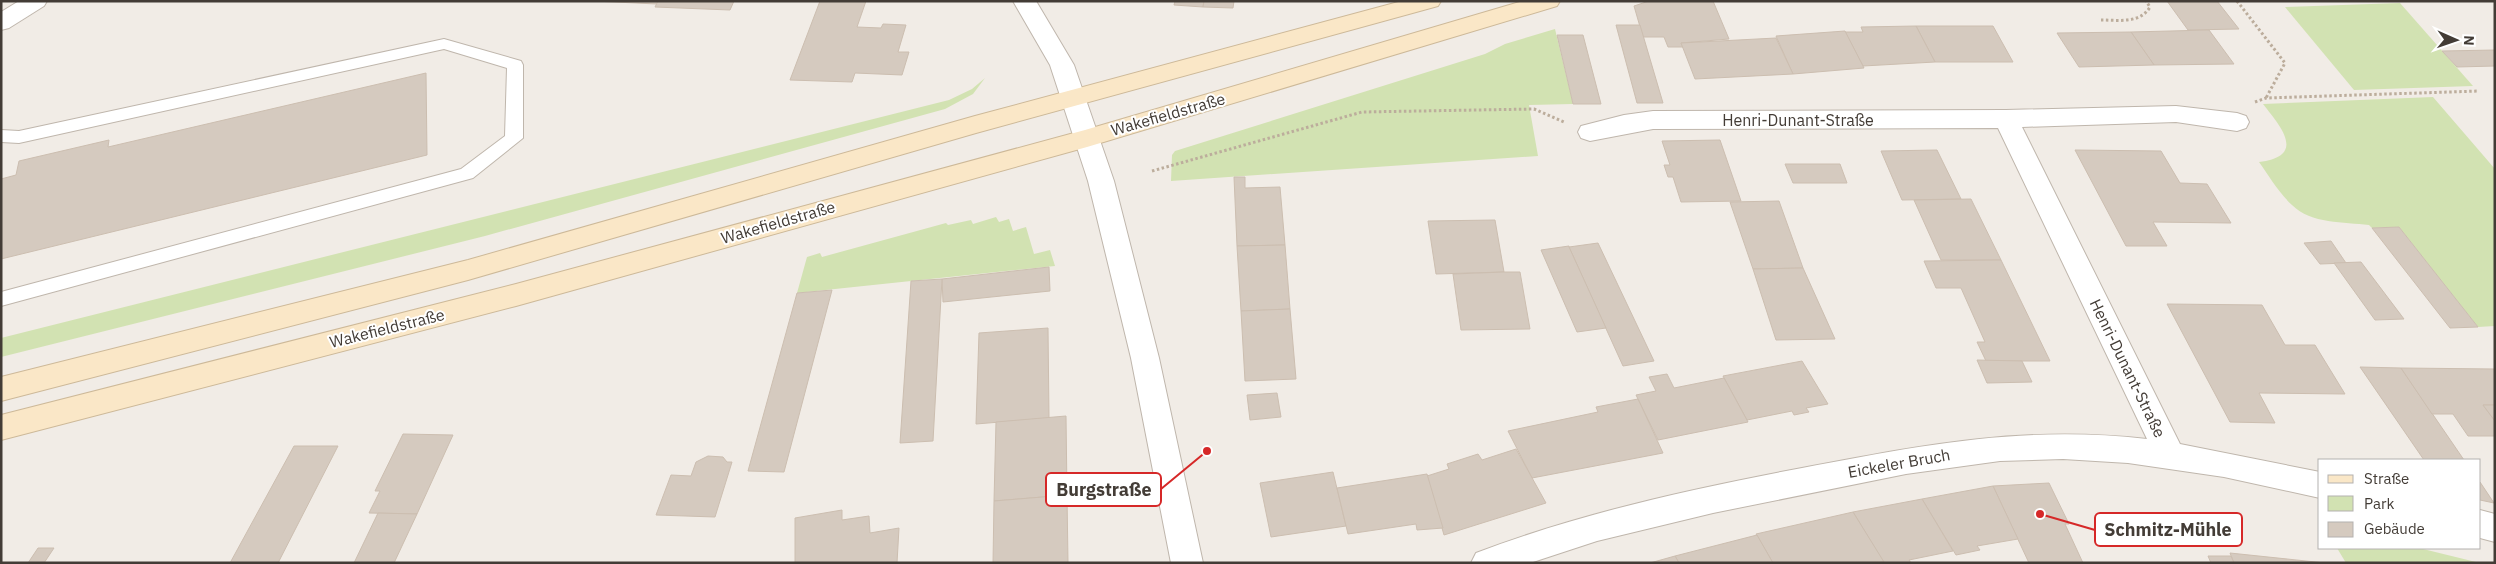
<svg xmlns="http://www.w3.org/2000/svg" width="2496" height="564" viewBox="0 0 2496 564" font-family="'IBM Plex Sans',sans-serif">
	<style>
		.green { fill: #d2e2b2 }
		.building { fill: #d5cabf; stroke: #ccbeb0 }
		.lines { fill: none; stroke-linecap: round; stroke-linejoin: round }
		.lane-casing { stroke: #bfb6ac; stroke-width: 2 }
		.street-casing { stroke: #bfb6ac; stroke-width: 2 }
		.secondary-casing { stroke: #cdb999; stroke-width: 2 }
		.path { stroke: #bcad9c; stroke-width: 3; stroke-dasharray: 2.5 2.5; stroke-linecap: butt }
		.lane { fill: #fff; fill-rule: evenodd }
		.street { fill: #fff; fill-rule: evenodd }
		.secondary { fill: #fae7c7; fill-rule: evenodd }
		.labels { text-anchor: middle; stroke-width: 4; stroke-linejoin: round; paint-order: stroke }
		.street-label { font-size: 16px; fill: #433c36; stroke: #fff }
		.leader { fill: none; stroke: #d62828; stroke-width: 2 }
		.callout-dot { fill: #d62828; stroke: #fff; stroke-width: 2 }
		.callout { fill: #fff; stroke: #d62828; stroke-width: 2 }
		.callout-label { font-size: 18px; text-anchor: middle; font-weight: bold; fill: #433c36 }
	</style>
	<rect width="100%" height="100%" fill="#f1ece6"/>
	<g class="green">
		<polygon points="2400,3 2473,86 2354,90 2285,7"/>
		<polygon points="1555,29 1573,104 1529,105 1538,156 1171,181 1172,155 1175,151 1485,54 1505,44"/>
		<polygon points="985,78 973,94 945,109 485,236 1,357 1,338 949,100 972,89"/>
		<path d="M2433 97 2495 169V326L2478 327 2399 227 2372 228 2369 225C2344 222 2311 224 2292 205 2279 193 2269 176 2259 162 2307 156 2281 127 2263 104Z"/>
		<polygon points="996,217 999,222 1009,219 1013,231 1026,227 1034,254 1050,250 1055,266 797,293 807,257 820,253 822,257 946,223 948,225 971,220 973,224"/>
		<polygon points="2337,548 2419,548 2480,563 2346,563"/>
	</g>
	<g class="building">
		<polygon points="594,1 658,1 657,4"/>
		<polygon points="658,1 734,1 730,10 655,7"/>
		<polygon points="820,1 866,1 857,27 881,28 883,24 906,25 898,52 909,52 902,75 855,73 852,82 790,80"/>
		<polygon points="1175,1 1204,1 1203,7 1174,5"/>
		<polygon points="1204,1 1234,1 1233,8 1203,7"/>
		<polygon points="1649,1 1713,1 1729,39 1681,43 1683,47 1668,47 1664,37 1643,37 1634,6"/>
		<polygon points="2167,1 2217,1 2239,29 2188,30"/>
		<polygon points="1616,25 1640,25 1663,103 1637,103"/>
		<polygon points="1916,26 1993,26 2013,62 1935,62"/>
		<polygon points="1916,26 1935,62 1863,66 1845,32 1863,32 1861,27"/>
		<polygon points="2209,30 2234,64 2154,65 2131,32"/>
		<polygon points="1845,31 1864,68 1793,74 1776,36"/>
		<polygon points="2131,32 2154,65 2079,67 2057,33"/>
		<polygon points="1557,35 1583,35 1601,104 1573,104"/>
		<polygon points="1776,38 1793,74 1695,79 1681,43"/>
		<polygon points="2495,50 2495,66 2457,67 2442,51"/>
		<polygon points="426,73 427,155 1,259 1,179 16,175 19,161 109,140 108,147"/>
		<polygon points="1720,140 1741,201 1681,202 1673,177 1668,177 1664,165 1670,165 1662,141"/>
		<polygon points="1937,150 1961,199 1902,200 1881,151"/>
		<polygon points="2075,150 2161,151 2180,183 2207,184 2231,223 2153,222 2167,246 2126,246"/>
		<polygon points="1785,164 1840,164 1847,183 1793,183"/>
		<polygon points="1234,177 1245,177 1245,188 1280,187 1285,245 1237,246"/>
		<polygon points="1971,199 2001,260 1941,260 1914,200"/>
		<polygon points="1779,201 1803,268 1753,269 1730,202"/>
		<polygon points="1495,220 1504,272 1436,274 1428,221"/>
		<polygon points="2399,227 2478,327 2450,328 2372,228"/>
		<polygon points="2331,241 2346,263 2320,264 2304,243"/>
		<polygon points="1598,243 1654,361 1623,366 1569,247"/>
		<polygon points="1285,245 1290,309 1241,311 1237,246"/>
		<polygon points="1569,246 1569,247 1606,328 1577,332 1541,250"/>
		<polygon points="2001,260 2050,361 1986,361 1977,342 1985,342 1961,288 1936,288 1924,261"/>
		<polygon points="2361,262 2404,319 2375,320 2334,263"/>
		<polygon points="1049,267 1050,291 943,302 942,279"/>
		<polygon points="1803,268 1835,339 1776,340 1753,269"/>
		<polygon points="1504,272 1520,272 1530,329 1461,330 1453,274"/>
		<polygon points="942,279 933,441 900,443 911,281"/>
		<polygon points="832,290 784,472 748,471 797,293"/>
		<polygon points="2167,304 2262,305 2285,345 2315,345 2345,394 2259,393 2275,423 2230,422"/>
		<polygon points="1290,309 1296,379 1245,381 1241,311"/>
		<polygon points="1048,328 1049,418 976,424 979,333"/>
		<polygon points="1977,360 2022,361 2032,382 1987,383"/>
		<polygon points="1802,361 1828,404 1806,408 1809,412 1794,415 1792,411 1747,420 1723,376"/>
		<polygon points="2360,367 2401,368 2464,460 2424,460"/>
		<polygon points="2401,368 2495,369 2495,405 2483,405 2495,421 2495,436 2468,436 2453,414 2432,414"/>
		<polygon points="1667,374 1674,388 1724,378 1748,422 1658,440 1636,395 1656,391 1649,377"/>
		<polygon points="1277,393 1281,417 1250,420 1247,395"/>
		<polygon points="1638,399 1663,453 1532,478 1508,431 1598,412 1596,407"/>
		<polygon points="2483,405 2495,405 2495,421"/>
		<polygon points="1066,416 1067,495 994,501 996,422"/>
		<polygon points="403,434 453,435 417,514 369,513 380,491 375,491"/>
		<polygon points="294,446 338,446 278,563 230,563"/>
		<polygon points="1516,449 1546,503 1444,535 1427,476 1449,469 1447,464 1478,454 1482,460"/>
		<polygon points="708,456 723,457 727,462 732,462 715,517 656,515 671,475 691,476 696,462"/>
		<polygon points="1333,472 1346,526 1271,537 1260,483"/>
		<polygon points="1427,474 1443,528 1417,530 1416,524 1348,534 1337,488"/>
		<polygon points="2480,482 2494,503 2480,500"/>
		<polygon points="2049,483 2069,524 2065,524 2083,563 2029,563 1993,486"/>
		<polygon points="1993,486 2018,539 1977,546 1980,550 1956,555 1922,499"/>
		<polygon points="1067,495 1068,563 993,563 994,501"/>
		<polygon points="1922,499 1953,551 1909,560 1911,563 1884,563 1853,512"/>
		<polygon points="842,510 842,520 869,516 870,533 899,528 897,563 795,563 795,518"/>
		<polygon points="1853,512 1884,562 1773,563 1756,534"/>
		<polygon points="378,513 417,514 394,563 354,563"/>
		<polygon points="1757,535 1773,563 1679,563 1675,556"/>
		<polygon points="38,548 54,548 44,563 28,563"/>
		<polygon points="2230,553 2325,563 2234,563"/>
		<polygon points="1675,556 1679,563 1650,563"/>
		<polygon points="2208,556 2231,556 2234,563 2211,563"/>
	</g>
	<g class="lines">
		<defs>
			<polygon id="lane" points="444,39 521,61 523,65 523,138 473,178 1,306 1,292 461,169 505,136 507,68 444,49 19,143 1,142 1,130 19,131"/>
			<g id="street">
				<polygon points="19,1 47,1 44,6 9,28 1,30 1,12"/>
				<polygon points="1013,1 1036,1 1074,65 1114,181 1159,358 1203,563 1171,563 1131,358 1088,181 1050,65"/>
				<path d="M2176 106 2237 113 2246 116 2249 122 2246 128 2237 131 2176 122 2022 127 2180 444 2320 472V498L2224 477 2128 463 2063 459 2000 461 1906 474 1713 513 1597 541 1530 563H1471L1476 553C1581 513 1691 489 1802 468 1923 445 2023 425 2147 439L1998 128 1653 129 1590 141 1581 138 1578 132 1581 126 1624 115 1653 111 2006 110Z"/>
				<polygon points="2480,510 2495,514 2495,542 2480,538"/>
			</g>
			<g id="secondary">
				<polygon points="1402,1 1441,1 1438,6 976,133 468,280 1,401 1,377 468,260 975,116"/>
				<polygon points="1523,1 1560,1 1557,6 1087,147 516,306 1,440 1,415 516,284 1085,130"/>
			</g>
		</defs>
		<use href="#lane" class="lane-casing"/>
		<use href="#street" class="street-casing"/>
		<use href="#secondary" class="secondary-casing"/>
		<g class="path">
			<polyline points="2237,1 2285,63 2266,98"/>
			<path d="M2101 20C2118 20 2140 24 2150 7L2146 1"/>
			<polyline points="2255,102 2266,98 2479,91"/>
			<polyline points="1152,171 1362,112 1534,109 1564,122"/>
		</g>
		<use href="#lane" class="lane"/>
		<use href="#street" class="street"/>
		<use href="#secondary" class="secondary"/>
	</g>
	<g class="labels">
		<g class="street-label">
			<text transform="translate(1168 114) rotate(-16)" y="6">Wakefieldstraße</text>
			<text x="1798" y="126">Henri-Dunant-Straße</text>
			<text transform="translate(778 222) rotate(-16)" y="6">Wakefieldstraße</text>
			<text transform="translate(387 328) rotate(-14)" y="6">Wakefieldstraße</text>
			<text transform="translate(2128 368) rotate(64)" y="6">Henri-Dunant-Straße</text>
			<text transform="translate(1899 463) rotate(-10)" y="6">Eickeler Bruch</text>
		</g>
	</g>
	<path class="leader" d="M1207 451L1161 489M2040 514L2095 530"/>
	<g class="callout-dot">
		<circle cx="1207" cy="451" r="5"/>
		<circle cx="2040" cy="514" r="5"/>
	</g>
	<g class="callout">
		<rect x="1046" y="473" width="115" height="33" rx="5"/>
		<rect x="2095" y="513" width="147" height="33" rx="5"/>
	</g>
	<g class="callout-label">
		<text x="1104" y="496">Burgstraße</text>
		<text x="2168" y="536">Schmitz-Mühle</text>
	</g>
	<rect width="2496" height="564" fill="none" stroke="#433c36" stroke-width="5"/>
	<rect x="2318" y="459" width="162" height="90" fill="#ffffff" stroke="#b4b1af"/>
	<rect x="2328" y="475" width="25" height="8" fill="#fae7c7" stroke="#b4b1af"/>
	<text x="2364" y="484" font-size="15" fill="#433c36">Straße</text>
	<rect x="2328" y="496" width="25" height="15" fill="#d2e2b2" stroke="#b4b1af"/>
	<text x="2364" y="509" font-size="15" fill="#433c36">Park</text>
	<rect x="2328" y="522" width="25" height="15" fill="#d5cabf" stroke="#b4b1af"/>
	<text x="2364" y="534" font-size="15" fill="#433c36">Gebäude</text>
	<g transform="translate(2456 40) rotate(92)" stroke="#ffffff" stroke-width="4" paint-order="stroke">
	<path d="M0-4L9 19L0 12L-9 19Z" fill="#433c36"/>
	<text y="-8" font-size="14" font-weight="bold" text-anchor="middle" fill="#433c36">N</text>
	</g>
</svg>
